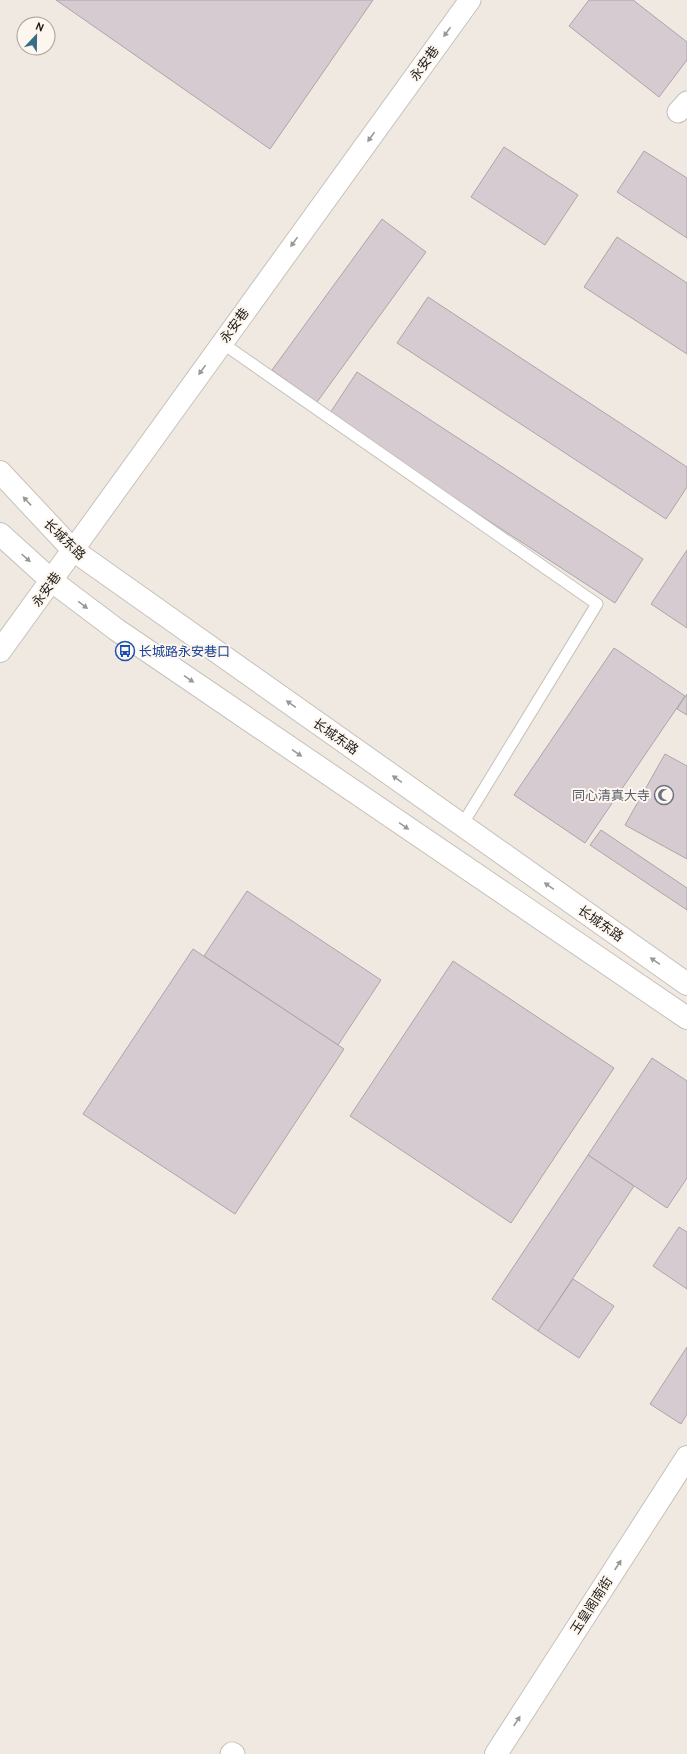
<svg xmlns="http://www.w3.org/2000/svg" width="687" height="1754" viewBox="0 0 687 1754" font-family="Cabin,'Noto Sans SC',sans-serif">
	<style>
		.building { fill: #d5cbd0; stroke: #aea4a9 }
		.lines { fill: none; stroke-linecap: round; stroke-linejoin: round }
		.service-casing { stroke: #c7c1ba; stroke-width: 13 }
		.minor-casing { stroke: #c7c1ba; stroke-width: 23 }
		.tertiary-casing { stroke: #c7c1ba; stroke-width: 24 }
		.secondary-casing { stroke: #c7c1ba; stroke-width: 24 }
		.service { stroke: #fff; stroke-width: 11 }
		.minor { stroke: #fff; stroke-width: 21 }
		.tertiary { stroke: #fff; stroke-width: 22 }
		.secondary { stroke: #fff; stroke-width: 22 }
		.oneway { fill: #989896 }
		.labels { text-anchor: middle; stroke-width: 4; stroke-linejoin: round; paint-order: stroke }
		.street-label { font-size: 13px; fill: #1b1916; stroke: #fdf6ef }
		.transit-label { font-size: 13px; fill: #164399; stroke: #fdf6ef; text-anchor: start }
		.worship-label { font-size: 13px; fill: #5b616d; stroke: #fdf6ef; text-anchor: end }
	</style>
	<rect width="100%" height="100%" fill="#efe9e2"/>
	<g class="building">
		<polygon points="56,0 373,0 270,149"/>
		<polygon points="589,0 633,0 687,42 687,60 659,97 569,26"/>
		<polygon points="504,147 578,195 545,245 471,197"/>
		<polygon points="644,151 687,178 687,238 617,192"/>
		<polygon points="382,219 426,252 317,402 272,370"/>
		<polygon points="617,237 687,283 687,354 584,287"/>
		<polygon points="428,297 687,467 687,487 666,519 397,343"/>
		<polygon points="357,372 643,559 615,603 328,416"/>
		<polygon points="687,550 687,628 651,604"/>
		<polygon points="614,648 685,696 585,843 514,795"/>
		<polygon points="687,694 687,715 677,709"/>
		<polygon points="665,754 687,766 687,859 625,825"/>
		<polygon points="601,830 687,888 687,910 590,845"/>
		<polygon points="247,891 381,980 338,1045 204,956"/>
		<polygon points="193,949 344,1049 235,1214 83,1114"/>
		<polygon points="453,961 614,1068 511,1223 350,1116"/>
		<polygon points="652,1058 687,1081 687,1178 667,1208 588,1155"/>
		<polygon points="588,1155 634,1186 538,1331 492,1299"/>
		<polygon points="679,1227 687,1232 687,1289 653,1266"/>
		<polygon points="573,1279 614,1306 579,1358 538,1331"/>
		<polygon points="687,1347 687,1414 681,1424 650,1404"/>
	</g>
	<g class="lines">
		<defs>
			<polyline id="service" points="222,343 597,604 462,825"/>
			<g id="minor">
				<polyline points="678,112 687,102"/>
				<polyline points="73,550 470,0"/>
				<polyline points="231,1754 232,1753 234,1754"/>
			</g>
			<g id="tertiary">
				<polyline points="0,651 73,550"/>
				<polyline points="496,1754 687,1457"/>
			</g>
			<g id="secondary">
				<polyline points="0,472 73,550 687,984"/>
				<polyline points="0,534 52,581 117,630 687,1018"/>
			</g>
		</defs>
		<use href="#service" class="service-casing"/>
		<use href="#minor" class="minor-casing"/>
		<use href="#tertiary" class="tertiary-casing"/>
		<use href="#secondary" class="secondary-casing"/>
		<use href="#service" class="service"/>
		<use href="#minor" class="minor"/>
		<use href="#tertiary" class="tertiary"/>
		<use href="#secondary" class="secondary"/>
	</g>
	<defs><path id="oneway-solid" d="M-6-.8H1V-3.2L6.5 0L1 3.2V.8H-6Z"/></defs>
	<g class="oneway">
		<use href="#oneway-solid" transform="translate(447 32) rotate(126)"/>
		<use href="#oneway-solid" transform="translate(371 137) rotate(126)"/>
		<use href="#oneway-solid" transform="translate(294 242) rotate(126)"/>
		<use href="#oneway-solid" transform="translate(202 370) rotate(126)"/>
		<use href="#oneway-solid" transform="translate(27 501) rotate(-133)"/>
		<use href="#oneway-solid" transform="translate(26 558) rotate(42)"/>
		<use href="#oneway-solid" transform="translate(83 605) rotate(37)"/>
		<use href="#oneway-solid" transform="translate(189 679) rotate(34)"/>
		<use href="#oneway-solid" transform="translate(291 704) rotate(-145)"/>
		<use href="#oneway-solid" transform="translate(297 753) rotate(34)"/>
		<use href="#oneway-solid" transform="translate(397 779) rotate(-145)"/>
		<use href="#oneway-solid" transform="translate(404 826) rotate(34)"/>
		<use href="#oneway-solid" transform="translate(549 886) rotate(-145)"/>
		<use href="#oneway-solid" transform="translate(655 961) rotate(-145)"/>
		<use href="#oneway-solid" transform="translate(618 1565) rotate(-57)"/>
		<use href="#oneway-solid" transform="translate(517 1721) rotate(-57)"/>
	</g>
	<defs>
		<symbol id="bus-ring" viewBox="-11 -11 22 22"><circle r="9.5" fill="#fdf6ef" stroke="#1a4fb4" stroke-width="1.5"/><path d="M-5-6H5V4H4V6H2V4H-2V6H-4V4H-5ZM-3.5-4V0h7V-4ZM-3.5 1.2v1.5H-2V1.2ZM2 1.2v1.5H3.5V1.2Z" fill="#1a4fb4"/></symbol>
		<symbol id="mosque-ring" viewBox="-11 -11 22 22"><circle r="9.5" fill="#fdf6ef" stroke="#6b7280" stroke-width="1.5"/><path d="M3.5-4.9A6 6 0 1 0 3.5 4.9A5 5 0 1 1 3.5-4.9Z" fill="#6b7280"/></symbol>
	</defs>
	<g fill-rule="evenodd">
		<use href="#bus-ring" x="114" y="640" width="22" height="22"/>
		<use href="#mosque-ring" x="653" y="784" width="22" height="22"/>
	</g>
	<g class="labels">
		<g class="street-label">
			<text transform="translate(424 63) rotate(-54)" y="5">永安巷</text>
			<text transform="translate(234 325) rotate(-54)" y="5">永安巷</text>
			<text transform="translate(65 539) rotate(44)" y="5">长城东路</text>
			<text transform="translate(46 589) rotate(-54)" y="5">永安巷</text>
			<text transform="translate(336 736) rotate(35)" y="5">长城东路</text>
			<text transform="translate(601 923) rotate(35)" y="5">长城东路</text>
			<text transform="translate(591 1605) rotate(-57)" y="5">玉皇阁南街</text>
		</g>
		<g class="transit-label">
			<text x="139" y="656">长城路永安巷口</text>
		</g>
		<g class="worship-label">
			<text x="650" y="800">同心清真大寺</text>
		</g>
	</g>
	<g transform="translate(36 36) rotate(22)"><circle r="19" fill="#fdf6ef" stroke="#a39e98"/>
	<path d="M0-3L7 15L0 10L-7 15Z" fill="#386d89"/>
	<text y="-6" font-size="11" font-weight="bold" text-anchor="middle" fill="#1b1916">N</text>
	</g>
</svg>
